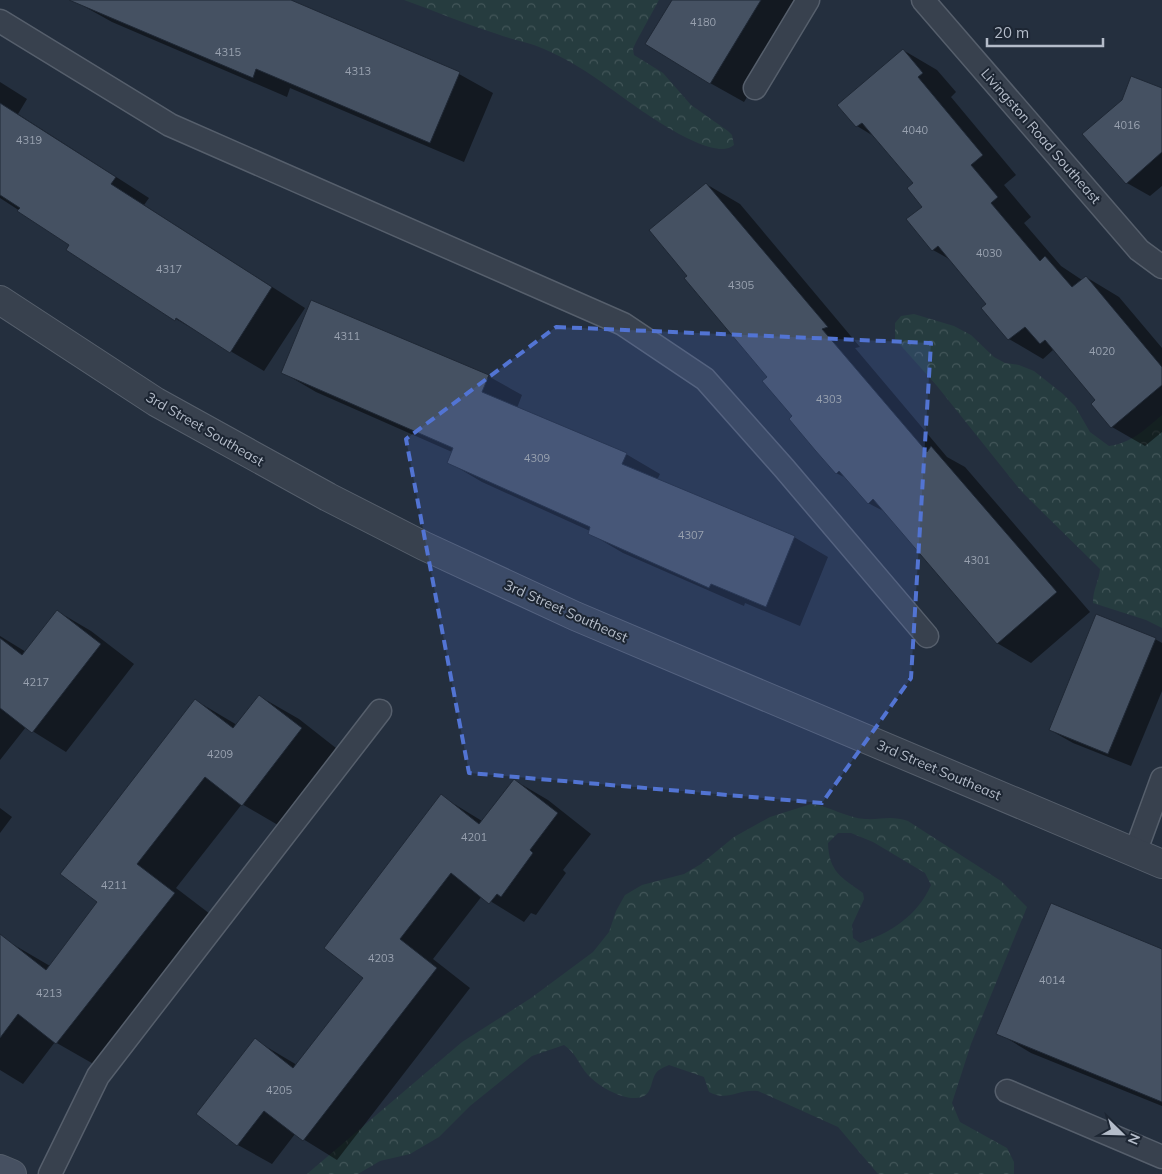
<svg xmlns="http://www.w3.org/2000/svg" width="1162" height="1174" viewBox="0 0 1162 1174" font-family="Mulish,sans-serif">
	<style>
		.forest { fill: url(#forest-crowns); fill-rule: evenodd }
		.shadow { fill: #0007 }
		.building { fill: #455162; stroke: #1f2835 }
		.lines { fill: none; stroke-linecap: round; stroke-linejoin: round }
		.lane-casing { stroke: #565f6c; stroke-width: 25 }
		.street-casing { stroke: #565f6c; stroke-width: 30 }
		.secondary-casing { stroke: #565f6c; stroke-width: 30 }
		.lane { stroke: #38414e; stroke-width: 22 }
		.street { stroke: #38414e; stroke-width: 28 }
		.secondary { stroke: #465061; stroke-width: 28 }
		.marked { fill: #5274d3; fill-opacity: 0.2; stroke: #5274d3; stroke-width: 4; stroke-dasharray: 10 6; stroke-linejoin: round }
		.labels { text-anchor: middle; stroke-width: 4; stroke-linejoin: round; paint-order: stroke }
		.number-label { font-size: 11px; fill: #98a1af }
		.street-label { font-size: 14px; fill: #b4bcc9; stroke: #1d2633 }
	</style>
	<defs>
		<pattern id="forest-crowns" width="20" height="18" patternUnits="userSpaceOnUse" patternTransform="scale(1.25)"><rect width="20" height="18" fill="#263c3f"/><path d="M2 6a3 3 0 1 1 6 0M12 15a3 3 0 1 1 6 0" fill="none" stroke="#435659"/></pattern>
	</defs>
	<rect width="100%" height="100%" fill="#242f3e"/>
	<g class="forest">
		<path d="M404 0H659L636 42 633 49 634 55 663 73 691 105 728 131 732 135 734 145C710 166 622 96 600 81 583 69 563 57 544 49 529 42 512 40 497 34 465 24 435 11 404 0Z"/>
		<path d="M914 314 954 326 971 335 994 357 1005 363 1019 365 1034 371 1063 394 1075 406 1090 432 1109 446C1132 443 1145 429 1162 415V628L1146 620 1093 603C1093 588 1099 582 1100 569L1021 491 937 386 895 339V323L901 316Z"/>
		<path d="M811 804C829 806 847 818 865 819 882 820 890 815 908 821L1001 881 1027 907 971 1044 952 1103 960 1122 1007 1148 1014 1162V1174H878L838 1127 758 1091C737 1089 728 1102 709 1092L704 1077 669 1065C665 1067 659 1069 656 1073 651 1080 652 1092 644 1096 628 1104 599 1087 588 1075 579 1065 576 1053 564 1045L532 1056 470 1106 439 1137 410 1154 380 1161 358 1174H307L462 1042 531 998 593 952 609 932 616 911 625 895 642 885 684 874 701 864 734 837 770 817ZM838 833H851L873 842 925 873 931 885C918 915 891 933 860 943L853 938 852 925 864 899 863 893C841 877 829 872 828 843Z"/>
	</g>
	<g class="shadow">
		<polygon points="79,0 287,0 459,74 493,93 464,162 290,88 287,97 112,22 78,3"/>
		<polygon points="674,0 807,0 744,102 710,83"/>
		<polygon points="903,50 937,70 956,92 951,97 1016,175 1004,185 1031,217 1024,223 1061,266 1082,280 1086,277 1119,297 1162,348 1162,432 1145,446 1112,427 1097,400 1057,353 1053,350 1043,359 1009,339 988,304 951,260 933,250 924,207 914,183 875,137 857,126"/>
		<polygon points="0,82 27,99 18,114 149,198 144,205 305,308 264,371 176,319 67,250 71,244 0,198"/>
		<polygon points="1162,90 1162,186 1150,196 1127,183"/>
		<polygon points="706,184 740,204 860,347 855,348 947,457 965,467 1090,612 1031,663 997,643 887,513 868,503 848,479 836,473 794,416 769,377 689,276"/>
		<polygon points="282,372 488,376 522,395 517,408 626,454 660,474 657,480 794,537 828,557 800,626 745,603 744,606 623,553 589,533 590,531 482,482 448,462 452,452 316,392"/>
		<polygon points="57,611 91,631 134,664 66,752 26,727 0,760 0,636 26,652"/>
		<polygon points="1155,639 1162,643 1162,691 1131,766 1073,743 1050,730"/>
		<polygon points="259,696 299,719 341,752 283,828 242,804 176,888 214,917 97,1066 55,1042 23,1084 0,1070 0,953 9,942 50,966 99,902 195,700 237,725"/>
		<polygon points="514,780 548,800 591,834 563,870 566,873 536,915 531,913 524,922 482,896 433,959 470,988 337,1160 295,1134 272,1164 238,1145 255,1040 297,1065 365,977 441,796 482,821"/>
		<polygon points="0,808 12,817 0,833"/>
		<polygon points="1162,951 1162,1106 1031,1053 998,1033"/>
	</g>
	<g class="building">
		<polygon points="69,0 291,0 460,72 430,143 256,69 253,78"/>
		<polygon points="672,0 761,0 710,84 645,44"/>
		<polygon points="903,49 923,73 918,77 983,155 971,165 998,197 991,203 1040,261 1045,256 1072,287 1086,276 1162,367 1162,385 1111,428 1091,404 1095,400 1045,340 1040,344 1025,327 1008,340 981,308 986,304 938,246 932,251 906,219 922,207 907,188 913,183 862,123 856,127 837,105"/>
		<polygon points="1131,76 1162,88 1162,152 1126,184 1082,134 1122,100"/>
		<polygon points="0,103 116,177 111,184 272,287 230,353 176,318 175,321 66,250 69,245 17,211 20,208 0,195"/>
		<polygon points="706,183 828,327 822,329 927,452 931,446 1057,592 997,644 873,499 868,504 839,471 836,474 815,450 789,419 792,416 762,381 767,377 684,278 687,276 649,230"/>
		<polygon points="311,300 489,375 482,392 627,453 622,464 795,536 766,607 711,584 709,588 588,534 590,527 447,463 453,448 281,373"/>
		<polygon points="57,610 101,644 32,733 0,708 0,638 22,655"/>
		<polygon points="1096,614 1156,638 1108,754 1049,730"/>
		<polygon points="259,695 302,728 242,806 205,777 137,864 175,893 56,1044 18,1014 0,1038 0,934 46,970 97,902 60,874 195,699 233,728"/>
		<polygon points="514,779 558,813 530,850 533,853 501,897 497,894 489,904 451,873 400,939 437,968 303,1141 264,1111 237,1146 196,1114 255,1038 293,1068 363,978 324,948 441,794 479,824"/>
		<polygon points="1051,903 1162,949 1162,1102 996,1034"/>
	</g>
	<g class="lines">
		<defs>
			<g id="lane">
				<polyline points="923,0 1139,250 1162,267"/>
				<polyline points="0,21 170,125 623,324 705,379 784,468 927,636"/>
				<polyline points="755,88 808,0"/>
				<polyline points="1135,853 1162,779"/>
				<polyline points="1007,1091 1162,1157"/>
				<polyline points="50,1174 98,1076 380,711"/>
			</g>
			<polyline id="street" points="0,300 156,402 328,497 424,546 575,616 1162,864"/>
			<polyline id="secondary" points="0,1169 12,1174"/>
		</defs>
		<use href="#lane" class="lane-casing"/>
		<use href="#street" class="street-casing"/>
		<use href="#secondary" class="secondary-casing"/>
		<use href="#lane" class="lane"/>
		<use href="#street" class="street"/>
		<use href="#secondary" class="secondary"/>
	</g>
	<path class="marked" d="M556 327 931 343 911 678 822 803 469 773 406 439Z"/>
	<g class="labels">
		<g class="number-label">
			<text x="703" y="26">4180</text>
			<text x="228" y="56">4315</text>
			<text x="358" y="75">4313</text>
			<text x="1127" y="129">4016</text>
			<text x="915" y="134">4040</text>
			<text x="29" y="144">4319</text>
			<text x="989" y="257">4030</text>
			<text x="169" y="273">4317</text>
			<text x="741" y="289">4305</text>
			<text x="347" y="340">4311</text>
			<text x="1102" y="355">4020</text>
			<text x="829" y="403">4303</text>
			<text x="537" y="462">4309</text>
			<text x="691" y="539">4307</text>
			<text x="977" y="564">4301</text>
			<text x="36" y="686">4217</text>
			<text x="220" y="758">4209</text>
			<text x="474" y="841">4201</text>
			<text x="114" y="889">4211</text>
			<text x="381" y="962">4203</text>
			<text x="1052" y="984">4014</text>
			<text x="49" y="997">4213</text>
			<text x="279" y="1094">4205</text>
		</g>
		<g class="street-label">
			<text transform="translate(1041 136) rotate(49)" y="5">Livingston Road Southeast</text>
			<text transform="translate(205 429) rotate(30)" y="5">3rd Street Southeast</text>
			<text transform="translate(566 611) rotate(24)" y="5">3rd Street Southeast</text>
			<text transform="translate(939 770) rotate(23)" y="5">3rd Street Southeast</text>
		</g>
	</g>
	<g transform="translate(1122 1134) rotate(113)" stroke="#1d2633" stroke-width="4" paint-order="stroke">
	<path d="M0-4L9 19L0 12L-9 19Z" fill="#b4bcc9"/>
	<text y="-8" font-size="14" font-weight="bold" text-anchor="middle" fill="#b4bcc9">N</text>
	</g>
	<path d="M987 38v8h116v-8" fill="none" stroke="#b4bcc9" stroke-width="2.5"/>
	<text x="994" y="38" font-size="15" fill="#b4bcc9" stroke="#1d2633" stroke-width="4" paint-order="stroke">20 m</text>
</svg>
